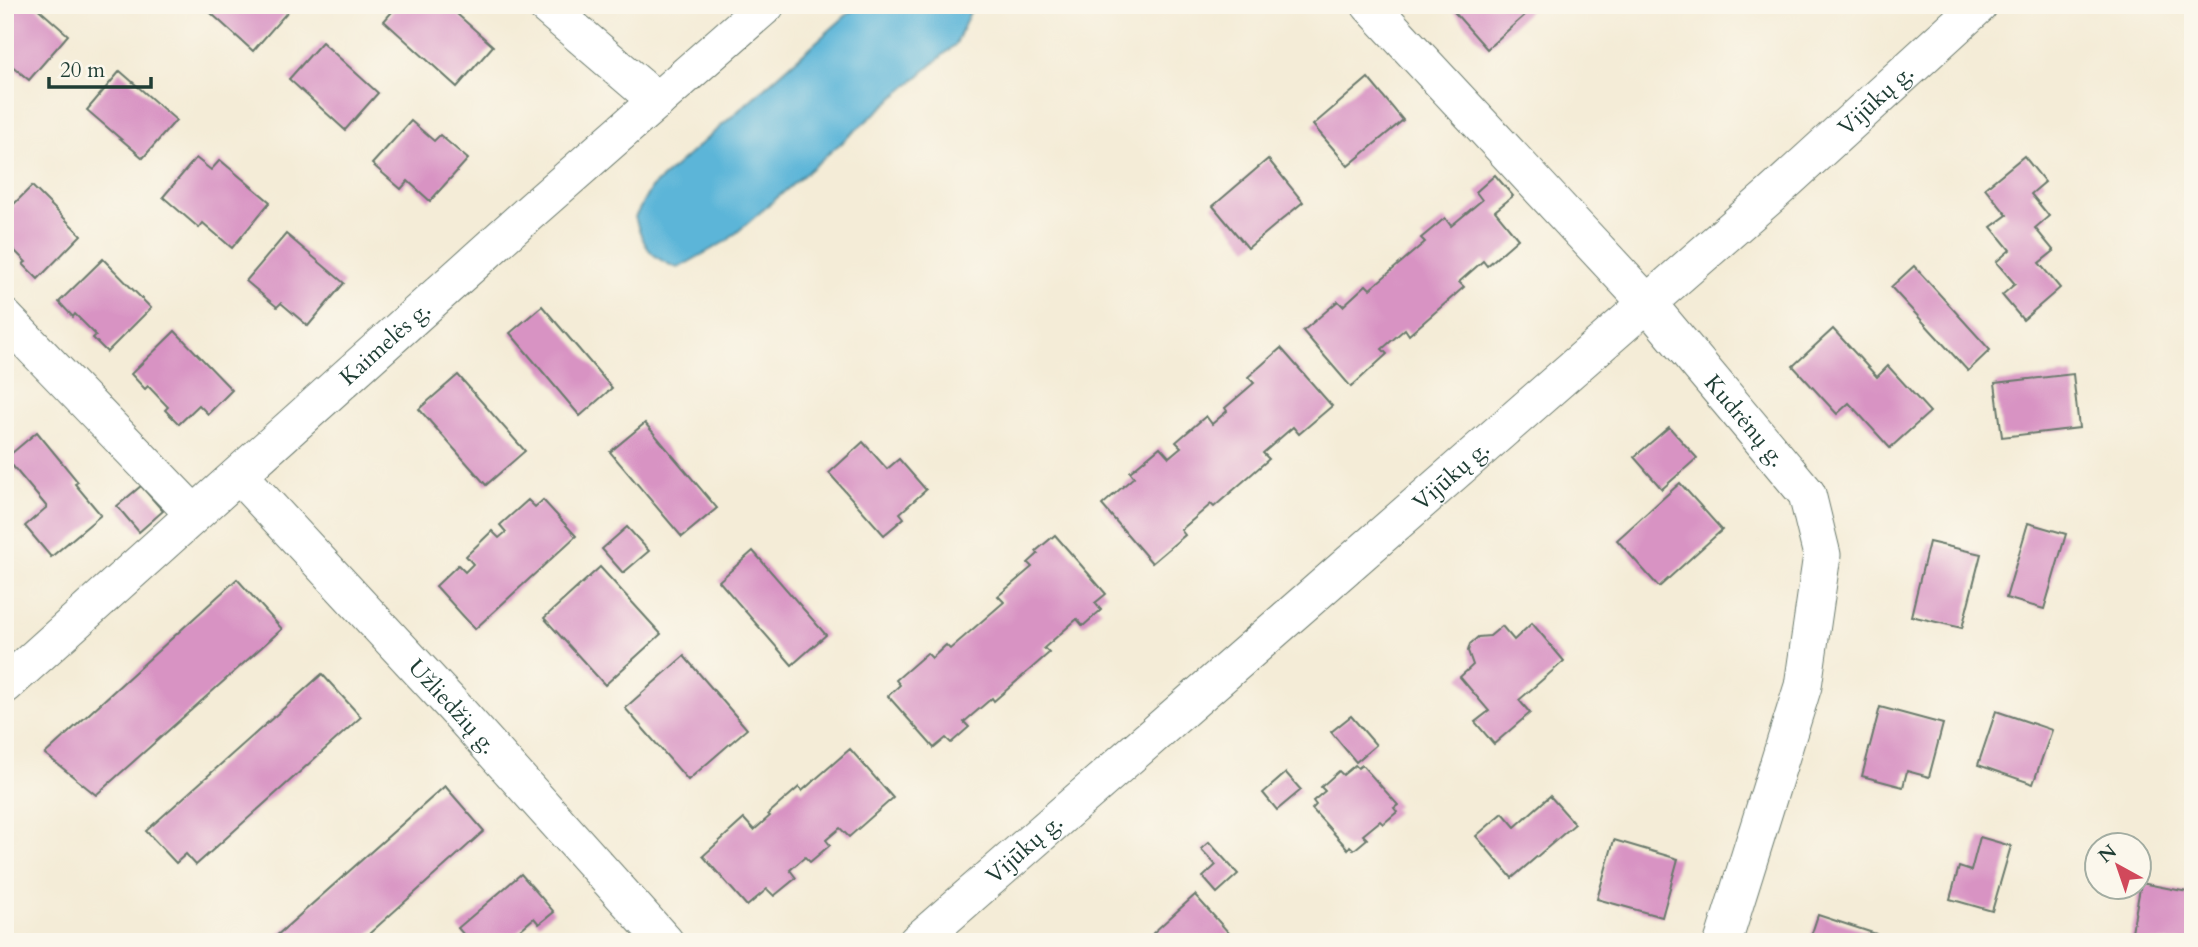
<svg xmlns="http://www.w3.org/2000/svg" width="2198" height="947" viewBox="0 0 2198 947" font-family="Cardo,serif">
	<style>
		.water { fill: #5bb5d8; stroke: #3d7986; stroke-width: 2 }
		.building { fill: #d893c3 }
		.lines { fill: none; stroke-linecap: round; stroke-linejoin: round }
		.street-casing { stroke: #6a7a6d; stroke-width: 39 }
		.street { stroke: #fff; stroke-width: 37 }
		.labels { text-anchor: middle; stroke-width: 6; stroke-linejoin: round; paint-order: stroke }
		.street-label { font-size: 23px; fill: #1f3d34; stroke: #fbf7ec }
	</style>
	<rect width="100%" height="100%" fill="#fbf7ec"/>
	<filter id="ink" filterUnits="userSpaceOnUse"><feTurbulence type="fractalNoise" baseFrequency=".0143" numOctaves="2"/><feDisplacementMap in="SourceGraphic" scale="14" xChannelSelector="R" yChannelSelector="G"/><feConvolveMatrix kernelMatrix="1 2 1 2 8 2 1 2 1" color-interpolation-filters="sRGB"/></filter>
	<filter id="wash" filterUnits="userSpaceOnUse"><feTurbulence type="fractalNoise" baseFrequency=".00686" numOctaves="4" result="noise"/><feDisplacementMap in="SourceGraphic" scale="28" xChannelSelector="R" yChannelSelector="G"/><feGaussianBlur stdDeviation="1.57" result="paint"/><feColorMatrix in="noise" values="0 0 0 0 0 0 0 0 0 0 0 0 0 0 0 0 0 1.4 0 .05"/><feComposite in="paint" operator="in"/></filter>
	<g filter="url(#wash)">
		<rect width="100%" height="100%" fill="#f4ecd7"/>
		<path class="water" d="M858 5H973L956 44 728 240 678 268C649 258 643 245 635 217L651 188Z"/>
		<g id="blocks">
			<g class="building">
				<polygon points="14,5 34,5 68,35 29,80 5,60 5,15"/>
				<polygon points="202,5 285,5 290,9 253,51"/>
				<polygon points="398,5 447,5 493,46 457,87 384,21"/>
				<polygon points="1448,5 1536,5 1487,49"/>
				<polygon points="322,42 378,93 345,130 289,79"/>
				<polygon points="120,71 176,120 143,158 87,110"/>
				<polygon points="1368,78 1403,120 1348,166 1313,125"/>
				<polygon points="411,121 434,141 440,135 468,159 430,201 408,181 401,189 372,164"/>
				<polygon points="2024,156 2045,182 2031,194 2049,216 2035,228 2054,251 2039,263 2060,288 2023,320 2002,295 2015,284 1996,262 2010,250 1991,227 2007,215 1985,188"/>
				<polygon points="196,158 211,170 220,160 270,202 232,248 203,223 199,228 163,197"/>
				<polygon points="1268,159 1303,202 1248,248 1213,206"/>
				<polygon points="1495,175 1513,196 1495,211 1518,239 1487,266 1483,261 1459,282 1464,287 1409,335 1405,329 1382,349 1387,354 1351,387 1303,331 1338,301 1343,306 1366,285 1370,289 1425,242 1421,238 1445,218 1451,226 1482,200 1476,192"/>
				<polygon points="32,186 81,235 38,279 23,264 26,262 5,241 5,213"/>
				<polygon points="286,234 344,283 308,326 281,303 277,307 246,281"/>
				<polygon points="103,259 151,308 107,352 93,338 96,335 75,314 73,317 59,302"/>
				<polygon points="1914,266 1990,350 1968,371 1891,287"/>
				<polygon points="542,306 612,388 580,416 510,333"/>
				<polygon points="1833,329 1877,377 1888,366 1930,412 1890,448 1849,403 1837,414 1793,366"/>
				<polygon points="175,331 232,390 208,414 199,405 179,424 165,410 168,407 148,386 145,389 131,374"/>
				<polygon points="1281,348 1332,406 1299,434 1293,427 1263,453 1269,459 1214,507 1211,504 1181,530 1185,535 1152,563 1102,505 1134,477 1130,472 1160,447 1169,457 1181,447 1176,442 1206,416 1212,424 1227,411 1225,408 1254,383 1248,377"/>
				<polygon points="2073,374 2079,428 2002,437 1995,383"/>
				<polygon points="458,375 525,451 486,485 419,409"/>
				<polygon points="645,423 717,508 682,537 610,452"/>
				<polygon points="1669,427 1697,458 1662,489 1634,457"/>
				<polygon points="37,432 78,482 75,484 101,515 51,557 25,526 47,507 6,458"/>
				<polygon points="863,442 887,469 899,459 926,490 900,513 904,518 884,535 829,473"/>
				<polygon points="1680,483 1722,530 1659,587 1617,540"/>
				<polygon points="141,486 163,511 139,532 117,506"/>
				<polygon points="528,500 535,507 543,500 576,536 475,629 436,586 458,565 465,572 473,564 466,556 492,531 499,538 506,532 500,525"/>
				<polygon points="2028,523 2066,534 2044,609 2006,598"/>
				<polygon points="627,527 649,551 623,573 602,549"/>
				<polygon points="1055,535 1106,594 1095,603 1101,610 1083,626 1077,619 1044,648 1049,653 994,701 992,698 964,722 969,727 951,743 946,738 934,748 888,696 900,685 896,680 927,653 932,658 946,645 950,649 1004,602 998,596 1032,567 1028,563 1038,554 1036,551"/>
				<polygon points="1929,542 1981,554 1962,628 1911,616"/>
				<polygon points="753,551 826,635 792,665 719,581"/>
				<polygon points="600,567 661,634 605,685 544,618"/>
				<polygon points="237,579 282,629 96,795 45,754"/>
				<polygon points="1532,623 1564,661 1519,700 1530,713 1494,744 1475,722 1489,711 1460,677 1473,665 1468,651 1470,644 1478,637 1490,636 1502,626 1514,640"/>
				<polygon points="684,656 747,729 688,780 625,708"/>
				<polygon points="322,674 361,717 196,865 186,854 176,863 146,831"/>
				<polygon points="1880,707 1943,724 1929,777 1907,771 1903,787 1862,776"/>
				<polygon points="1996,711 2052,730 2033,784 1978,765"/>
				<polygon points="1351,716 1376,745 1356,762 1331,732"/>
				<polygon points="850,749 893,798 849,837 840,828 826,840 830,845 810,862 805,857 790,870 796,878 774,896 767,889 747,906 703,856 744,819 754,830 770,816 768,814 799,787 802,791"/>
				<polygon points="1355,765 1358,768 1362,765 1398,805 1394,808 1397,812 1383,824 1380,821 1363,835 1367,839 1354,850 1350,846 1348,849 1312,809 1316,805 1313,801 1325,791 1321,787 1339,771 1343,775"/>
				<polygon points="1286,773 1301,790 1277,810 1263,793"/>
				<polygon points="445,786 484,831 360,942 277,942 274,938"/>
				<polygon points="1550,796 1575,824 1512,878 1476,836 1503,813 1515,827"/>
				<polygon points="1980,837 2011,846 1992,911 1950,899 1959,867 1971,871"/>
				<polygon points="1614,840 1678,859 1662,917 1597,899"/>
				<polygon points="1209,842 1238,874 1217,893 1203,877 1216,865 1201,849"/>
				<polygon points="521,874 554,912 539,924 534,918 506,942 470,942 458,928"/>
				<polygon points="2141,883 2193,893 2193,942 2130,942"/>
				<polygon points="1195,895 1237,942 1155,942 1158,939 1153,933"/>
				<polygon points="1818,915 1876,934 1874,942 1809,942"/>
			</g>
		</g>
	</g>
	<g filter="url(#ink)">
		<use href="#blocks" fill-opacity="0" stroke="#6a7a6d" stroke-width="2"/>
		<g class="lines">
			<defs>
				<g id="street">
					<polyline points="545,5 657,101"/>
					<path id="s1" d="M1370 5 1648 304 1807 494 1822 555 1803 686 1723 942"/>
					<polyline points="5,318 194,514"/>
					<path id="s2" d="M239 475 454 707 665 942"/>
					<path id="s3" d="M5 685 529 213 766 5"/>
					<path id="s4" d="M917 942 1771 195 1979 5"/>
				</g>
			</defs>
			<use href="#street" class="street-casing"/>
			<use href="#street" class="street"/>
		</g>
	</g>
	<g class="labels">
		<g class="street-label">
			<text dy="8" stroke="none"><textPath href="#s4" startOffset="1276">Vijūkų g.</textPath></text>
			<text dy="8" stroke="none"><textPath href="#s3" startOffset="511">Kaimelės g.</textPath></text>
			<text dy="8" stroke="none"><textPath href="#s1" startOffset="560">Kudrėnų g.</textPath></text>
			<text dy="8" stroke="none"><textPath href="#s4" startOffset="709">Vijūkų g.</textPath></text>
			<text dy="8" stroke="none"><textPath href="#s2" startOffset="315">Užliedžių g.</textPath></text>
			<text dy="8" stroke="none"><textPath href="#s4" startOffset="142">Vijūkų g.</textPath></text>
		</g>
	</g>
	<rect width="2198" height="947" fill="none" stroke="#fbf7ec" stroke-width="28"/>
	<g transform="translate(2118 866) rotate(320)"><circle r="33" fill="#fbf7ec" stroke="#a3ada2" stroke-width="2"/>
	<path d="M0-5L12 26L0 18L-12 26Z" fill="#d1495b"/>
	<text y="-10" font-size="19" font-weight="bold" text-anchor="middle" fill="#1f3d34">N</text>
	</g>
	<path d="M49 77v10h102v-10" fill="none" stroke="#1f3d34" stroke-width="3.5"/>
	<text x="60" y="77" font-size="21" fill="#1f3d34" stroke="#fbf7ec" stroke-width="5" paint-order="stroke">20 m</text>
</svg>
